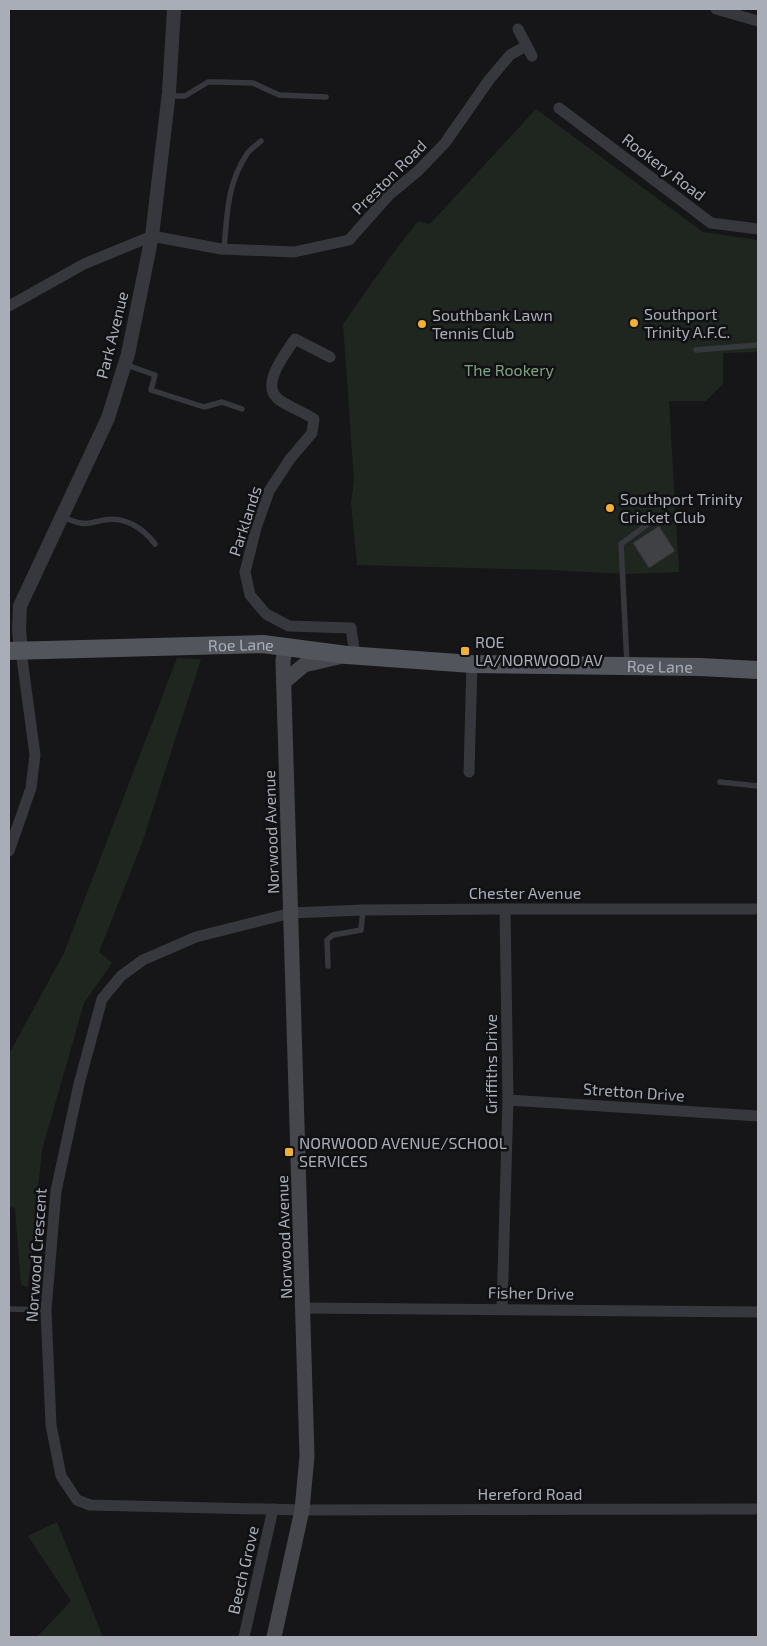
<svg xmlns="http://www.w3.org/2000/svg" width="767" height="1646" viewBox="0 0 767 1646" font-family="'Exo 2',sans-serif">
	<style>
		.green { fill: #1e261f }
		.building { fill: #404145; stroke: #303034 }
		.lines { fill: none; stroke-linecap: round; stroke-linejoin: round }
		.service { stroke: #37383d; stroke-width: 5.5 }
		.minor { stroke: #37383d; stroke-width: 11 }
		.tertiary { stroke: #37383d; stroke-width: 14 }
		.secondary { stroke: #45474d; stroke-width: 15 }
		.primary { stroke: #53555c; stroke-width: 18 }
		.poi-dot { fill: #f2b134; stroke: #111113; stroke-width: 2 }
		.labels { text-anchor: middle; stroke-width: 5; stroke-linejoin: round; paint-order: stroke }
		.street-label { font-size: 16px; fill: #a8adb8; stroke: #111113 }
		.poi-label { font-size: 16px; fill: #a8adb8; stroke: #111113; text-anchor: start }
		.park-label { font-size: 16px; fill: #7fa381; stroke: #111113 }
	</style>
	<rect width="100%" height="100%" fill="#161618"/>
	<g class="green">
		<polygon points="536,109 703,232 758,240 758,352 723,353 723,384 706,401 669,401 679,572 627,574 549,570 357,565 351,503 354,480 343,324 391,256 418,221 430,224"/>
		<polygon points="177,658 201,659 142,843 99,952 112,963 84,1003 42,1150 28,1287 21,1285 15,1208 9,1207 9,1054 64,953"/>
		<polygon points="57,1522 103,1637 37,1637 71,1601 28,1536"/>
	</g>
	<polygon class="building" points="659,526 675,551 649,568 633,543"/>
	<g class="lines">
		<g class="service">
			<polyline points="168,96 185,96 208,82 218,82 253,83 279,95 326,97"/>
			<path d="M224 249C227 216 227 183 247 154 250 149 257 145 261 141"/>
			<polyline points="696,350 758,345"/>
			<polyline points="124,364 155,375 151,390 204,407 222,402 242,409"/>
			<path d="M62 517C68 519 74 522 81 523 89 525 96 521 104 520 125 516 143 528 155 544"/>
			<polyline points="627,664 621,544 652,521"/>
			<polyline points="720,782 758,786"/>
			<polyline points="328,966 327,940 333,935 361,930 363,910"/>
			<polyline points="9,1309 46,1310"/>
		</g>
		<g class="minor">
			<polyline points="716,9 758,21"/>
			<polyline points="518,29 532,56"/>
			<polyline points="559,108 711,223 758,229"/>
			<polyline points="9,306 84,264 152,236 221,249 294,252 349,240 389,195 418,171 445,143 489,80 510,55 526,46"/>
			<path d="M330 357 295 339C286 353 261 383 277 398 284 405 304 412 314 419L312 433 290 459 269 491 256 528 245 572 250 595 266 614 289 626 351 628 355 655"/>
			<polyline points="469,772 472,664"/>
			<polyline points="9,851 31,788 35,755 21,651"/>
			<polyline points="758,909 505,909 363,910 291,913 196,937 143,960 121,976 102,999 79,1084 56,1191 46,1310 51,1425 61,1476 77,1500 90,1505 302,1510 758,1509"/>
			<polyline points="508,1100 758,1116"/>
			<polyline points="304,1308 758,1312"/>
			<polyline points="502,1309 508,1100 505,909"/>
			<polyline points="244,1637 273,1509"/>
		</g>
		<polyline class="tertiary" points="21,651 19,630 20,606 108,418 128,354 152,236 169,92 174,9"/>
		<g class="secondary">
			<polyline points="284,682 304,665 343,656"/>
			<polyline points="274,1637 302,1510 307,1456 283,661 285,648"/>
		</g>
		<path class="primary" id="s1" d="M9 651 263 644 347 655 472 664 700 667 758 670"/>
	</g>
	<g class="poi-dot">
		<circle cx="634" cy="323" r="5"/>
		<circle cx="422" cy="324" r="5"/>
		<circle cx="610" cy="508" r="5"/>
		<rect x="460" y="646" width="10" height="10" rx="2.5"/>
		<rect x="284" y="1147" width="10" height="10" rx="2.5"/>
	</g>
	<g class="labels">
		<g class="street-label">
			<text transform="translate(664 167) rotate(37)" y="6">Rookery Road</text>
			<text transform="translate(389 177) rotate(-45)" y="6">Preston Road</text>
			<text transform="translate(112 335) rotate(-76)" y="6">Park Avenue</text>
			<text transform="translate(245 521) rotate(-72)" y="6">Parklands</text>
			<text dy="6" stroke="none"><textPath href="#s1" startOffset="232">Roe Lane</textPath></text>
			<text dy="6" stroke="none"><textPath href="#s1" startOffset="652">Roe Lane</textPath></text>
			<text transform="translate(271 832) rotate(-92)" y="6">Norwood Avenue</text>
			<text x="525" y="899">Chester Avenue</text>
			<text transform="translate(491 1064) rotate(-90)" y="6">Griffiths Drive</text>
			<text transform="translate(634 1092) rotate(4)" y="6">Stretton Drive</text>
			<text transform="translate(284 1237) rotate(-92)" y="6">Norwood Avenue</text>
			<text transform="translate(36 1255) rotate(-86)" y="6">Norwood Crescent</text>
			<text transform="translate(531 1293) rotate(1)" y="6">Fisher Drive</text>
			<text x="530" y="1500">Hereford Road</text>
			<text transform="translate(243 1570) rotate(-77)" y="6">Beech Grove</text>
		</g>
		<g class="poi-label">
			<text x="644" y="320">Southport<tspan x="644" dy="18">Trinity A.F.C.</tspan></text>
			<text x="432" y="321">Southbank Lawn<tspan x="432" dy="18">Tennis Club</tspan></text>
			<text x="620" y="505">Southport Trinity<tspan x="620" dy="18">Cricket Club</tspan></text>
			<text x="475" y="648">ROE<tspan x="475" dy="18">LA/NORWOOD AV</tspan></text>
			<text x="299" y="1149">NORWOOD AVENUE/SCHOOL<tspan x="299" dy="18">SERVICES</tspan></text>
		</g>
		<g class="park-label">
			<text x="509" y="376">The Rookery</text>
		</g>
	</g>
	<rect width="767" height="1646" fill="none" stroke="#a8adb8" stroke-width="20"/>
</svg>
